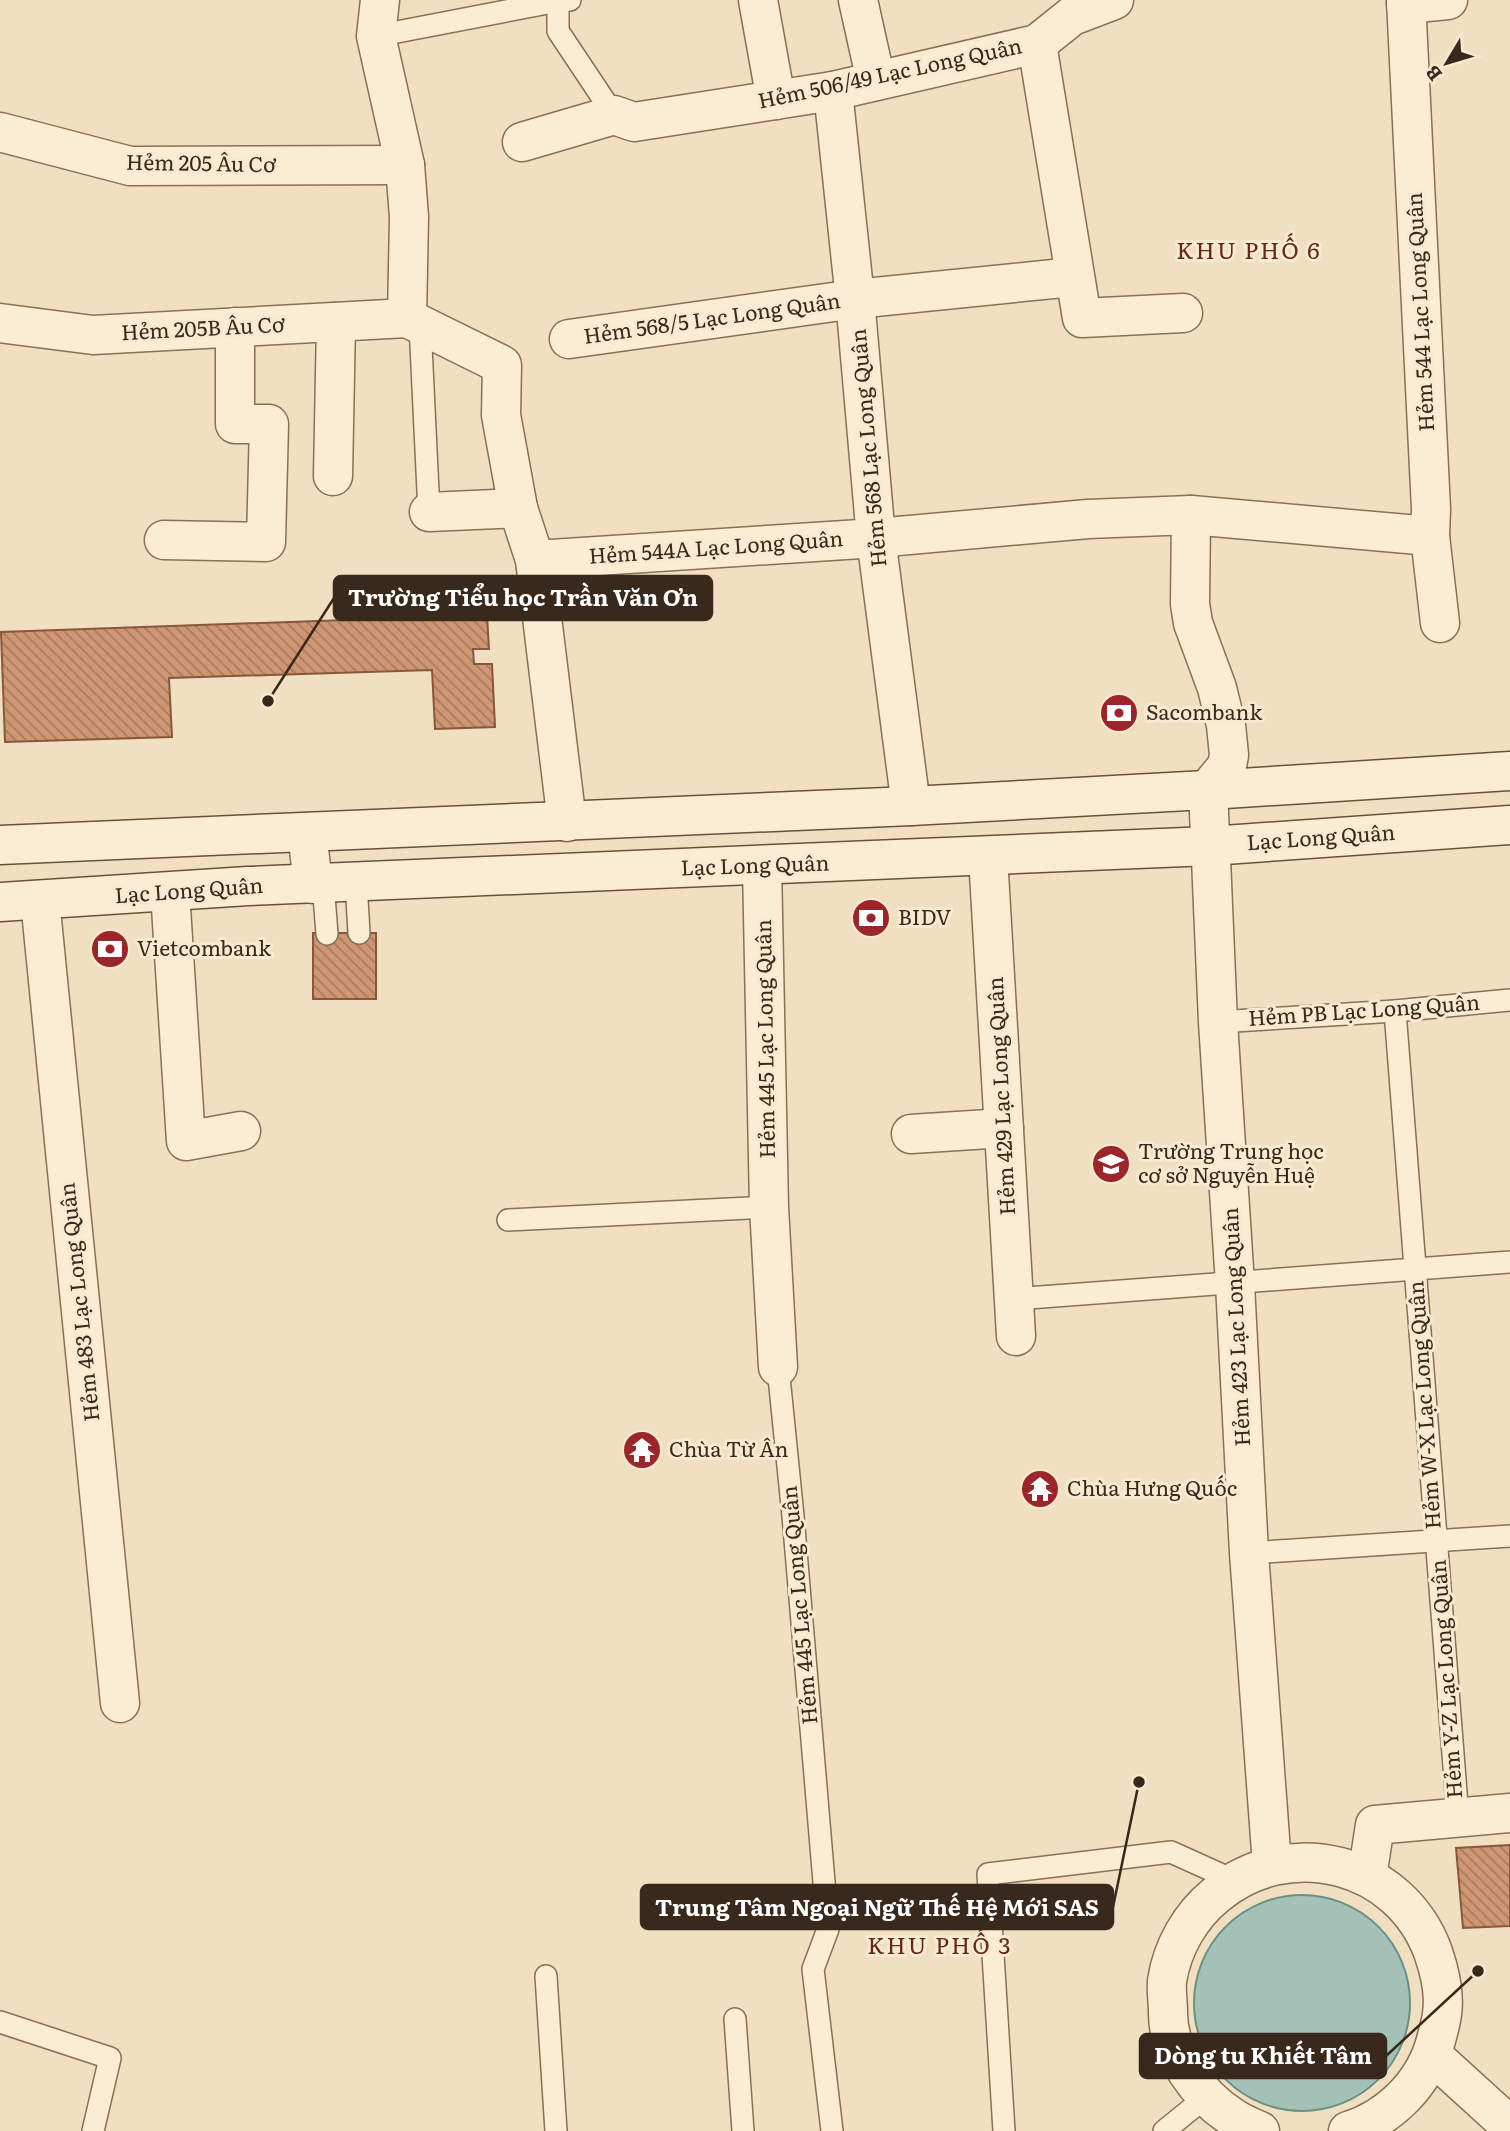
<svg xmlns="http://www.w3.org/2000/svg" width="1510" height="2131" viewBox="0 0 1510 2131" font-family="Literata,serif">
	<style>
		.water { fill: #a3c1b7; stroke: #6a9085; stroke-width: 2 }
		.building { fill: url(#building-back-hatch); stroke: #89573c; stroke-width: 2 }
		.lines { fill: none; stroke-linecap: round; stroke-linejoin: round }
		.service-casing { stroke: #897057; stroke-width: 24 }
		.minor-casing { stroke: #897057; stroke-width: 41 }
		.tertiary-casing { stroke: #897057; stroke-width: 41 }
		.secondary-casing { stroke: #6b513b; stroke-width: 41 }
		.service { stroke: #faedd4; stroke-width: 21 }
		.minor { stroke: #faedd4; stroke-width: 38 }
		.tertiary { stroke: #faedd4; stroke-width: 38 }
		.secondary { stroke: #faedd4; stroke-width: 38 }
		.labels { text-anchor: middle; stroke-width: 6; stroke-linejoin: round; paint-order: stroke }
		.street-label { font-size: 21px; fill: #38291c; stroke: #f7ead0 }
		.poi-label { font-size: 21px; fill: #38291c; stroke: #f7ead0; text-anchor: start }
		.neighbourhood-label { font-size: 23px; letter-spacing: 2px; fill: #67271a; stroke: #f7ead0 }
		.leader { fill: none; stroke: #38291c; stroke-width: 2.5 }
		.callout-dot { fill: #38291c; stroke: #f7ead0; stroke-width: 2.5 }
		.callout { fill: #38291c; stroke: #38291c; stroke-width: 2.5 }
		.callout-label { font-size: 23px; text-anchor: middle; font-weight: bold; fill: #fff }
	</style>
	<defs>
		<pattern id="building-back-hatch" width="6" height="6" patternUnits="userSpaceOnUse" patternTransform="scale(1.75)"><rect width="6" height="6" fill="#cf9674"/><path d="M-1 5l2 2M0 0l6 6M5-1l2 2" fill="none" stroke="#a97a5e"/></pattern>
	</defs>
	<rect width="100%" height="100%" fill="#f0dfc0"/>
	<circle class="water" cx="1302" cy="2003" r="108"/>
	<g class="building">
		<polygon points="487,615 489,649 473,649 474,664 492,664 495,727 435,729 432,670 169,678 172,737 5,742 1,632"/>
		<rect x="313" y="933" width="63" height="66"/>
		<polygon points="1510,1845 1510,1926 1463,1928 1456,1848"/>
	</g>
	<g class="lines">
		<defs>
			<g id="service">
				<polyline points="570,0 558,1 558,31 614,115"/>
				<polyline points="376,36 558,1"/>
				<polyline points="420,325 429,512"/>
				<polyline points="356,882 359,933"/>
				<polyline points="323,883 327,934"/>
				<polyline points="1395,1011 1458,1818"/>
				<polyline points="1218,1022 1395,1011 1510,1000"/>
				<polyline points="508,1220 769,1207"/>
				<polyline points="1014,1299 1510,1262"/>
				<polyline points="778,1367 793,1516 828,1929 813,1969 832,2131"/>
				<polyline points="1249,1553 1510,1536"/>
				<polyline points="546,1976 556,2131"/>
				<polyline points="735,2019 743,2131"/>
				<polyline points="0,2022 110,2058 93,2131"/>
				<polyline points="1004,2131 988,1874 1171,1852 1233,1880"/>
				<polyline points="1164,2131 1206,2097"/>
			</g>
			<g id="minor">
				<polyline points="380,0 376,36 405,165 409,217 407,318 502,365 501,415 518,508 535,560 567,822"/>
				<polyline points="758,0 776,100"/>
				<polyline points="858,0 876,81"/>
				<polyline points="1406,0 1431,509 1430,536 1440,623"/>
				<polyline points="1406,4 1448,0"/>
				<polyline points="1037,44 1082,318 1183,313"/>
				<polyline points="833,91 855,299 876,538 911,806"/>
				<polyline points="0,132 130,166 405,165"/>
				<polyline points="522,142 614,115 634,122 833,91 1037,44 1072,16 1114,0"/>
				<polyline points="0,323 93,335 407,318"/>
				<polyline points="569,339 855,299 1073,277"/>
				<polyline points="333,476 336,322"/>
				<polyline points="429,512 518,508"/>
				<polyline points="1191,515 1190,604 1193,623 1217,688 1226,725 1229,755 1227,766 1208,789 1218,1022 1235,1284 1249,1553 1272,1865"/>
				<polyline points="164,540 266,542 269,424 235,424 235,327"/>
				<polyline points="535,560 876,538 1088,519 1191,515 1430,536"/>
				<polyline points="988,856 1016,1336"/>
				<polyline points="762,865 769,1207 778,1367"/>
				<polyline points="170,892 186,1141 241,1131"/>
				<polyline points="40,900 120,1703"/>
				<polyline points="911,1134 1004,1128"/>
				<polyline points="1367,1877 1375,1825 1510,1813"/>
				<polyline points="1432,2055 1510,2126"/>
				<path d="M1260 2131C1251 2127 1240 2123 1232 2117 1198 2095 1168 2054 1168 2013 1168 2002 1166 1991 1167 1981 1172 1948 1190 1916 1216 1895 1289 1834 1400 1862 1433 1952 1440 1972 1445 1994 1442 2014 1441 2023 1438 2032 1436 2040 1425 2083 1390 2118 1348 2131"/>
			</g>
			<polyline id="tertiary" points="307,832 313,884"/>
			<g id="secondary">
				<polyline points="0,845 911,806 1225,789 1510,771"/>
				<polyline points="0,902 248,886 1210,846 1510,825"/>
			</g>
		</defs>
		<use href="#service" class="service-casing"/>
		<use href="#minor" class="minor-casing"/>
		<use href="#tertiary" class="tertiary-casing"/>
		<use href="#secondary" class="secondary-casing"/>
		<use href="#service" class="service"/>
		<use href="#minor" class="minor"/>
		<use href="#tertiary" class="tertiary"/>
		<use href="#secondary" class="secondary"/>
	</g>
	<defs>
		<symbol id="bank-disc" viewBox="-11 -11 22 22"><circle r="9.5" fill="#9b252b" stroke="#f7ead0"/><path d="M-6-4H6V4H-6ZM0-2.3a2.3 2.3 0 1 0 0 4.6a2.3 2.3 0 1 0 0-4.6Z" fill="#fff"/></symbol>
		<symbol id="school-disc" viewBox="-11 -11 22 22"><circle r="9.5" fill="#9b252b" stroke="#f7ead0"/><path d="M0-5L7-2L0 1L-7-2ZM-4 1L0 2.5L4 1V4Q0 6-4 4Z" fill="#fff"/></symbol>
		<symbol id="temple-disc" viewBox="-11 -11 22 22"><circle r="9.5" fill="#9b252b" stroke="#f7ead0"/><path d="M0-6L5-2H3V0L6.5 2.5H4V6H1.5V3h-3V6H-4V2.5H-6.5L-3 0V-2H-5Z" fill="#fff"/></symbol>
	</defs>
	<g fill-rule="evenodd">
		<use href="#bank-disc" x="1097" y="691" width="44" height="44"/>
		<use href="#bank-disc" x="849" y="896" width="44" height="44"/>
		<use href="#bank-disc" x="88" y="927" width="44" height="44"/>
		<use href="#school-disc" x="1089" y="1142" width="44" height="44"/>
		<use href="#temple-disc" x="620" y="1428" width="44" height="44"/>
		<use href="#temple-disc" x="1018" y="1467" width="44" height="44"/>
	</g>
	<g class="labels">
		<g class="street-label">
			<text transform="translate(890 74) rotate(-12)" y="7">Hẻm 506/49 Lạc Long Quân</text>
			<text transform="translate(201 164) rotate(1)" y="7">Hẻm 205 Âu Cơ</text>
			<text transform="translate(1421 312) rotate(-93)" y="7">Hẻm 544 Lạc Long Quân</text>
			<text transform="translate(712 319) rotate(-8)" y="7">Hẻm 568/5 Lạc Long Quân</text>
			<text transform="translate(203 329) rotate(-3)" y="7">Hẻm 205B Âu Cơ</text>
			<text transform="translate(869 448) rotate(-95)" y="7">Hẻm 568 Lạc Long Quân</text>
			<text transform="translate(716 548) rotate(-4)" y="7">Hẻm 544A Lạc Long Quân</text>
			<text transform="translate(1321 838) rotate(-4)" y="7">Lạc Long Quân</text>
			<text transform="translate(755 866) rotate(-2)" y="7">Lạc Long Quân</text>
			<text transform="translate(189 891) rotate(-4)" y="7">Lạc Long Quân</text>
			<text transform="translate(1364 1011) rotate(-4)" y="7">Hẻm PB Lạc Long Quân</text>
			<text transform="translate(766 1039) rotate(-91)" y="7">Hẻm 445 Lạc Long Quân</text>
			<text transform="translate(1002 1096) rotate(-93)" y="7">Hẻm 429 Lạc Long Quân</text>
			<text transform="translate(80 1302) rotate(-96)" y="7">Hẻm 483 Lạc Long Quân</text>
			<text transform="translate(1237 1327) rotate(-93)" y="7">Hẻm 423 Lạc Long Quân</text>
			<text transform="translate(1425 1405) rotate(-94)" y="7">Hẻm W-X Lạc Long Quân</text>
			<text transform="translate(800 1605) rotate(-95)" y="7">Hẻm 445 Lạc Long Quân</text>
			<text transform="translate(1447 1679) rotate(-94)" y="7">Hẻm Y-Z Lạc Long Quân</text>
		</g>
		<g class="poi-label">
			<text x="1146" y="720">Sacombank</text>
			<text x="898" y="925">BIDV</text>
			<text x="137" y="956">Vietcombank</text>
			<text x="1138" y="1159">Trường Trung học<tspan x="1138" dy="24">cơ sở Nguyễn Huệ</tspan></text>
			<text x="669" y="1457">Chùa Từ Ân</text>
			<text x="1067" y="1496">Chùa Hưng Quốc</text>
		</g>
		<g class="neighbourhood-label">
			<text x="1249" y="259">KHU PHỐ 6</text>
			<text x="940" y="1954">KHU PHỐ 3</text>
		</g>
	</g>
	<path class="leader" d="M268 701L334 598M1139 1782L1113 1907M1478 1971L1386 2056"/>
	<g class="callout-dot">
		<circle cx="268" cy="701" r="7"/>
		<circle cx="1139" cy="1782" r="7"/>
		<circle cx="1478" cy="1971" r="7"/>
	</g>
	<g class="callout">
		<rect x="334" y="576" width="378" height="44" rx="7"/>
		<rect x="641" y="1885" width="472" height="44" rx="7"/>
		<rect x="1140" y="2034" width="246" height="44" rx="7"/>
	</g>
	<g class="callout-label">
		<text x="523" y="606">Trường Tiểu học Trần Văn Ơn</text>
		<text x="877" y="1916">Trung Tâm Ngoại Ngữ Thế Hệ Mới SAS</text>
		<text x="1263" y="2064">Dòng tu Khiết Tâm</text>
	</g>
	<g transform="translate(1447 63) rotate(232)" stroke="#f7ead0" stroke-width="5" paint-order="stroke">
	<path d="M0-5L12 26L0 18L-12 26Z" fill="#38291c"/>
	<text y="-10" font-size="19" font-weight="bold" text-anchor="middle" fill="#38291c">B</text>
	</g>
</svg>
